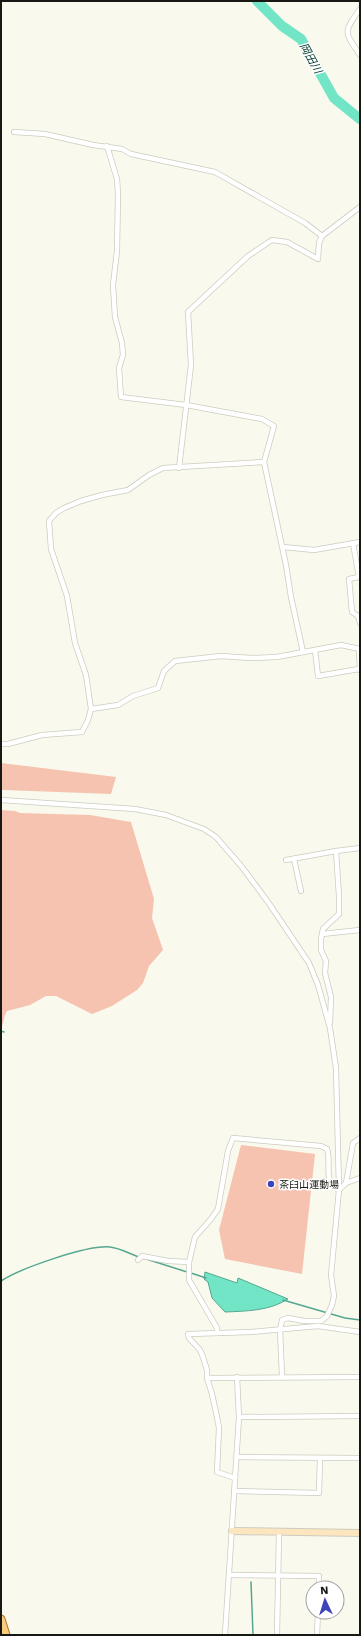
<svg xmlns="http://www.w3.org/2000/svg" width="361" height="1636" viewBox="0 0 361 1636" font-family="'Work Sans','Noto Sans JP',sans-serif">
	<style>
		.green { fill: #f6c3b0 }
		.water { fill: #71e5c6; stroke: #56a790 }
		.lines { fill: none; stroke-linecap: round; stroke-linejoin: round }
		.stream { stroke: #56a790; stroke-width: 1.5 }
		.river { stroke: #71e5c6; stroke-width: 10 }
		.street-casing { stroke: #ccccc0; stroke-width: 6 }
		.secondary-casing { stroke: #ccccc0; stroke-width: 8 }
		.primary-casing { stroke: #a77722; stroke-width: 9 }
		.street { stroke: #fff; stroke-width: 4.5 }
		.secondary { stroke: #fce6bf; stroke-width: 6 }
		.primary { stroke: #f9cc7f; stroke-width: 7 }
		.poi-dot { fill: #3b45b9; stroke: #fff; stroke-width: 1.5 }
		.labels { text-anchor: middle; stroke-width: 3; stroke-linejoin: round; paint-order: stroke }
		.poi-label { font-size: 10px; fill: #171713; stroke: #fff; text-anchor: start }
		.water-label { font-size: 11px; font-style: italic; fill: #00362b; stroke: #fff }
	</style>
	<rect width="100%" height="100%" fill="#f9f9ed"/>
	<g class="green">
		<polygon points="1,763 116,777 111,794 4,790 1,790"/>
		<polygon points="1,810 15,811 20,813 90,815 131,822 154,899 152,918 163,950 149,966 143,983 137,990 112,1006 92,1014 56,996 46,996 30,1005 7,1011 5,1015 1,1030"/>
		<polygon points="241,1145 315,1154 302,1274 225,1259 219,1230"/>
	</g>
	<path class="water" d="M205 1272 237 1283 238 1278 288 1299C269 1311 247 1311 225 1312L212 1298 208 1282 204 1279Z"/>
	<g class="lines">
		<g class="stream">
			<polyline points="1,1031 4,1032"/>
			<polyline points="143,1258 187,1272"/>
			<polyline points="191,1273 206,1278"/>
			<path d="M1 1281C21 1268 87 1245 110 1247 120 1248 130 1254 139 1257"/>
			<polyline points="283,1300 345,1318 360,1320"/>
			<polyline points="251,1582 253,1635"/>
		</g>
		<polyline class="river" points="257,1 282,26 301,39 334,98 360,119"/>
		<defs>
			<g id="street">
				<path d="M360 9C343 33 344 31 360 55"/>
				<polyline points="14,132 45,134 93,145 122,149 131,154 215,172 305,223 322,236"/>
				<polyline points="107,146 117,179 118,194 117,251 113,285 115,317 122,343 123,355 119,368 121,397 186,405 262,419 274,426 264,462 286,565 291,597 303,652"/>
				<polyline points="179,468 191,365 188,312 248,256 272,240 287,242 318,259 319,243 322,236 360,207"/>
				<polyline points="353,543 359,577 349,579 352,612 358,616 360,623"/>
				<polyline points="283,547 314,550 360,542"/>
				<polyline points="315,650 318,676 359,669"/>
				<polyline points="359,650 360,670"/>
				<polyline points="91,709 118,705 133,696 158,688 164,671 175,661 221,656 251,658 277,657 341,645 360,649"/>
				<polyline points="1,744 8,744 42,735 82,732 88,720 91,709 86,675 75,643 67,596 51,549 49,521 56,513 64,508 81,501 102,495 128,490 149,475 163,468 264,462"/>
				<polyline points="1,800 135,809 166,815 204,829 216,837 242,867 268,902 309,963 318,985 330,1028 336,1068 339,1190 331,1275 334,1296 332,1305 327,1316 321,1321 304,1321 288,1318 282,1320 280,1330 282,1376"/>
				<polyline points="294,859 301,891"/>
				<polyline points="286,860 336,851"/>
				<polyline points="322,934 360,930"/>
				<polyline points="330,1023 331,997 325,973 326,961 321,950 321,939 323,929 339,914 339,896 336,851 360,848"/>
				<polyline points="346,1183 353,1143 360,1138"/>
				<polyline points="339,1190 346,1183 360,1178"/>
				<path d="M138 1260 142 1256 168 1261 189 1262 195 1237 211 1219 218 1209 228 1151 233 1138 321 1146 327 1149C332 1164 322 1182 339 1190"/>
				<polyline points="189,1262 189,1280 217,1328 217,1333"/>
				<polyline points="207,1378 360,1377"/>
				<polyline points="239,1417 360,1416"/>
				<polyline points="237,1457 360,1458"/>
				<polyline points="235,1478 217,1472 219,1428 217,1417 212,1394 207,1378 207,1370 203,1357 200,1350 189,1338 188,1334 251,1332 318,1326 360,1332"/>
				<polyline points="234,1491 319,1493 320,1458"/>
				<polyline points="229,1575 319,1576 319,1588"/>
				<polyline points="225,1635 239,1417 237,1377"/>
				<polyline points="277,1635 279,1532"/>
				<polyline points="317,1635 318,1612"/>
			</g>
			<polyline id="secondary" points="232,1531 360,1533"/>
			<polyline id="primary" points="1,1619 6,1635"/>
		</defs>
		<use href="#street" class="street-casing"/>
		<use href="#secondary" class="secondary-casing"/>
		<use href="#primary" class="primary-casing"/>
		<use href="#street" class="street"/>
		<use href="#secondary" class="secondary"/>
		<use href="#primary" class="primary"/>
	</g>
	<circle class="poi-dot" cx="271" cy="1184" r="4"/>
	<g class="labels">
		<g class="poi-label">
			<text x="279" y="1188">茶臼山運動場</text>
		</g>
		<g class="water-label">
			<text transform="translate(311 58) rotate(61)" y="4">岡田川</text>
		</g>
	</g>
	<rect width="361" height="1636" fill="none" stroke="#171713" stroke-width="4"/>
	<g transform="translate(325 1600) rotate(356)"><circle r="19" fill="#ffffff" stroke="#a2a2a1"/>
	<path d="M0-3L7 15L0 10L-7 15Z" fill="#3b45b9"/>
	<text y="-6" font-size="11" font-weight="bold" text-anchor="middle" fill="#171713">N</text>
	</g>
</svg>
